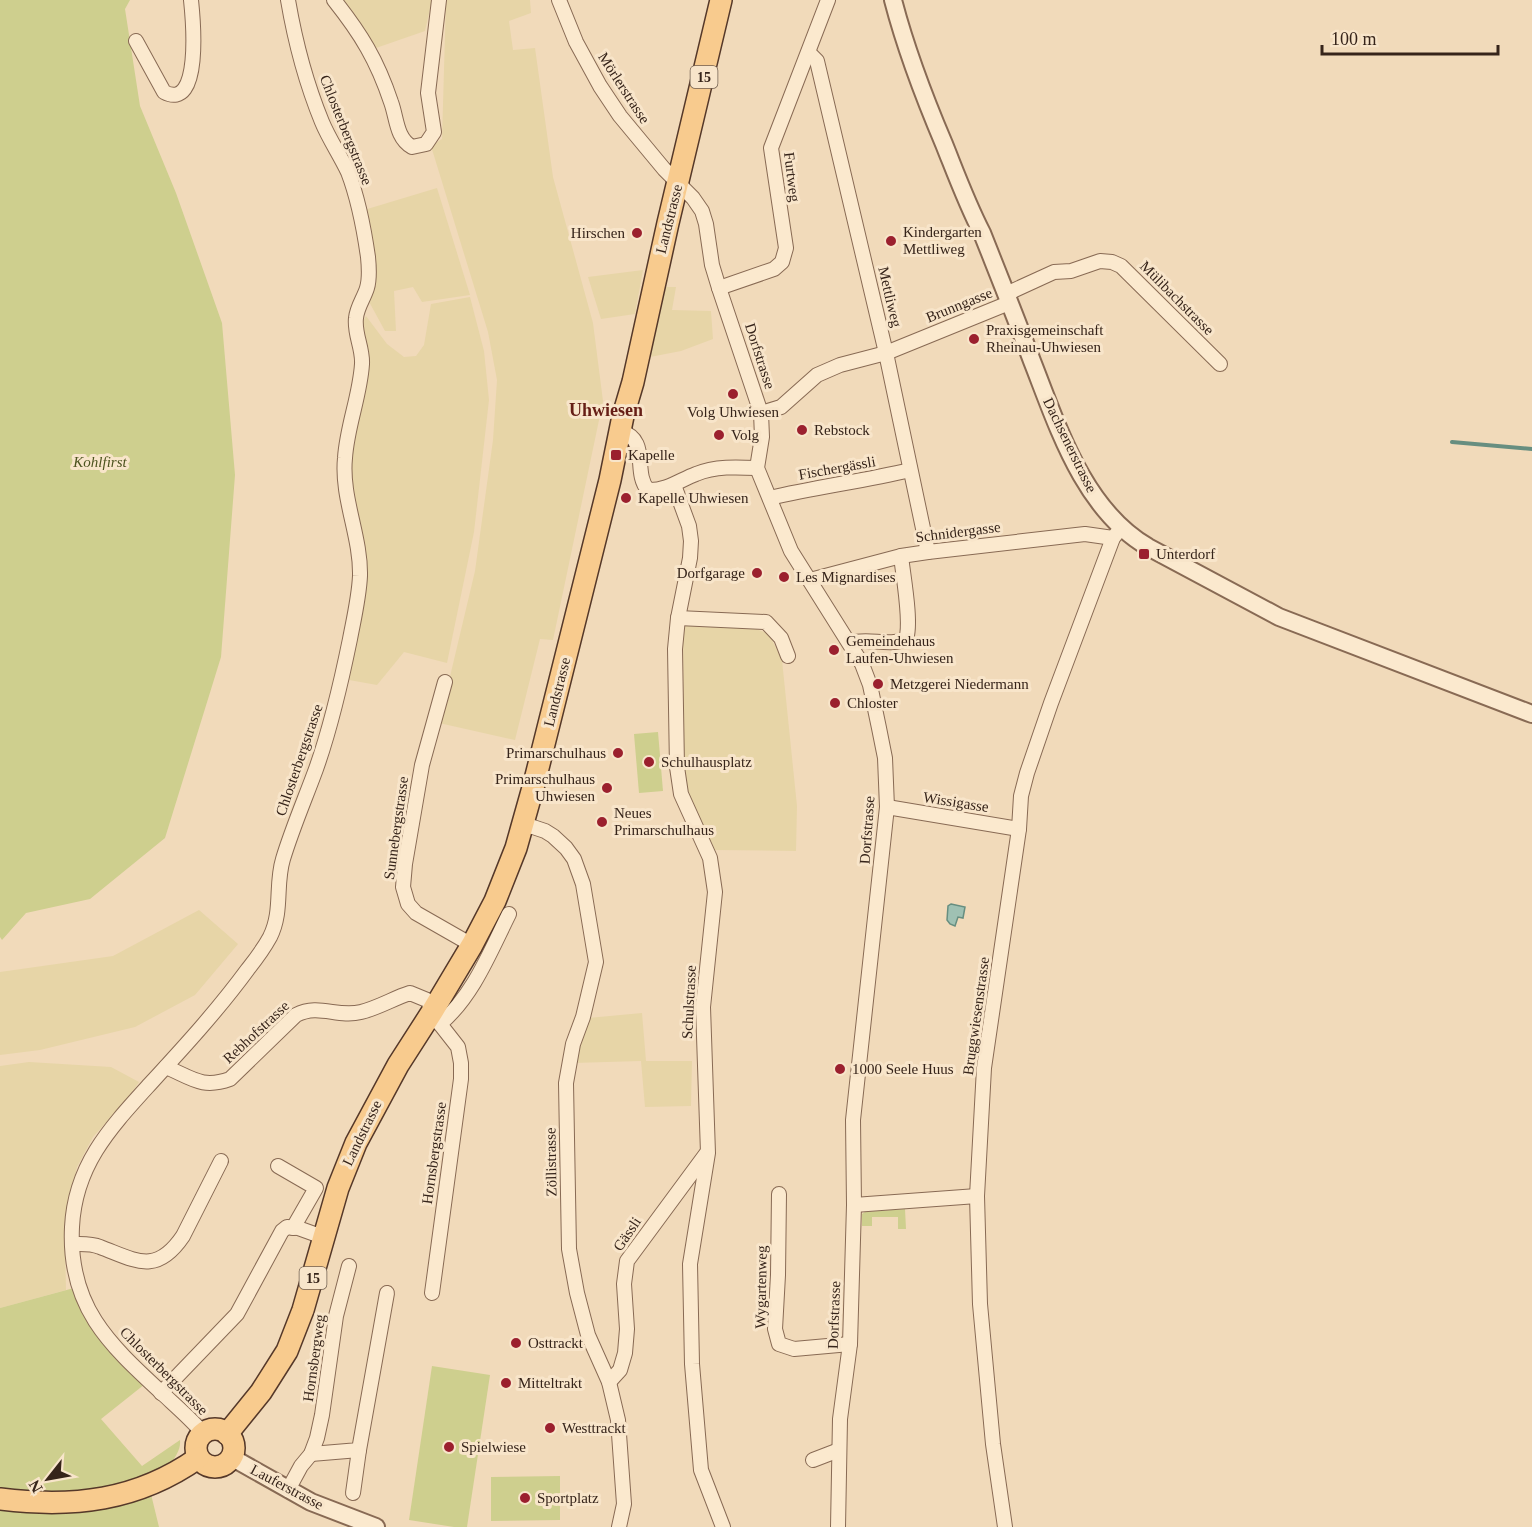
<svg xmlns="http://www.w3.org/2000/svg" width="1532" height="1527" viewBox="0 0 1532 1527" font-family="'Times New Roman',serif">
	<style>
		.farmland { fill: #e7d5a7 }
		.green { fill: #cecf8e }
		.water { fill: #9fc1b3; stroke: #678e80; stroke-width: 1.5 }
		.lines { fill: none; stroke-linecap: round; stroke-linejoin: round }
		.stream { stroke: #678e80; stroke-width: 4 }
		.minor-casing { stroke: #886a54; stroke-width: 16 }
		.tertiary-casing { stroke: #886a54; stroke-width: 20 }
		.primary-casing { stroke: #553829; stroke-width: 24 }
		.minor { stroke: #fbe9ce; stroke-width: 14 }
		.tertiary { stroke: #fbe9ce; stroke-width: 16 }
		.primary { stroke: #f8cb8e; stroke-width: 21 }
		.poi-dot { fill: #9b202e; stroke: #f8e5ca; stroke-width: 2 }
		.labels { text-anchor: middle; stroke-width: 6; stroke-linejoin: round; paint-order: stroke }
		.shield { fill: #f8e5ca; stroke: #705e4f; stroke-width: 1.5 }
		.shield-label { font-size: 14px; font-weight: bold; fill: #36241a }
		.street-label { font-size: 15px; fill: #36241a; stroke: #f8e5ca }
		.poi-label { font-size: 15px; fill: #36241a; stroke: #f8e5ca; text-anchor: start }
		.park-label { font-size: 15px; font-style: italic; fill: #4d541f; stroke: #f8e5ca }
		.quarter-label { font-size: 18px; font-weight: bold; fill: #661e16; stroke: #f8e5ca }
	</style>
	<rect width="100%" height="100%" fill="#f1daba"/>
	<g class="farmland">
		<polygon points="342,0 432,0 425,31 376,48"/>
		<polygon points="446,0 530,0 531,13 509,21 513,50 535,48 553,177 593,323 603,401 553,640 540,639 515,740 439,723 475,571 493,440 497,380 488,332 431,146 442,139"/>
		<polygon points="437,188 470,295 422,302 413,287 394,291 396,331 385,331 367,298 364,210"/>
		<polygon points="643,270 635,314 601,319 588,277"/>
		<polygon points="665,287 676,287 672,310 711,311 713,339 681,351 650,357"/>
		<polygon points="470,297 484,351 489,400 474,532 447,663 404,652 377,685 349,680 362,609 350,480 360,326 366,316 387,344 404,357 416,356 424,345 431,304"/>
		<polygon points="683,623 743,624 769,634 782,660 797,806 796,851 714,850 688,796 684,764"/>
		<polygon points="199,910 238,944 195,995 135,1027 40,1050 0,1055 0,972 113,956"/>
		<polygon points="642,1013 646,1061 692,1061 691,1106 645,1107 641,1061 573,1063 588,1018"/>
		<polygon points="29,1062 111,1067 139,1082 128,1098 93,1137 77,1167 67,1210 65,1248 66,1290 0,1308 0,1066"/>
	</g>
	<g class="green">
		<polygon points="0,0 130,0 125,9 140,106 176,193 222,323 235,475 221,657 165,838 90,899 26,913 2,940 0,937"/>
		<polygon points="658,732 663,791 639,793 634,734"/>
		<polygon points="905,1209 906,1229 898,1229 898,1217 872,1217 872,1226 862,1226 862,1214 865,1212"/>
		<path d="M74 1288C92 1334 110 1351 145 1384L101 1419 142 1466 180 1440C182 1457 160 1474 149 1486L159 1527H0V1308Z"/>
		<polygon points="432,1366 490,1375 467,1527 454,1527 409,1520"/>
		<polygon points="560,1476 560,1520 491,1521 491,1477"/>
	</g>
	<polygon class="water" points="951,904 965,907 963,918 958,917 955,926 950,924 947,920 948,906"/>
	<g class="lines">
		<polyline class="stream" points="1452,442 1532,449"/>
		<defs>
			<g id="minor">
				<path d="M334 0C361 34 377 60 391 102 397 118 396 138 412 147L426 144 434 132 428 93 439 0"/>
				<polyline points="559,0 576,42 600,86 620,116 664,169 693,198 702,211 706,224 712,265 719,288 761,413 762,437 757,468 791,551 862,664 870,685 879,728 885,758 887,807 853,1120 854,1205 850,1344 840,1419 838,1527"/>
				<path d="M136 41 164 92C202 112 193 19 191 0"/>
				<polyline points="809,53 817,61 886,353 928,552"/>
				<polyline points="719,288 774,269 782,262 786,248 771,148 828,0"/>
				<polyline points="1006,294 1054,272 1071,271 1100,261 1112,262 1121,266 1220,364"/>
				<polyline points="761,413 781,407 817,375 840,365 886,353 1009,303"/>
				<path d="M620 431C651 440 632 472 648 490 666 491 680 480 696 474 715 466 737 467 757 468"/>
				<polyline points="674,485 689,526 691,541 690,558 678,618 675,649 677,767 681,794 710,858 715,892 703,1007 708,1153 690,1264 692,1364 701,1470 723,1527"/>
				<path d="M770 498C817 487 864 481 910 470"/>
				<polyline points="810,580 901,556 928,552 1085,534 1113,538"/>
				<polyline points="678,618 766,622 781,638 788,656"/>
				<path d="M850 643C868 637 889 647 906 639 912 623 903 575 901 556"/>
				<polyline points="445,682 422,765 405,864 403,887 408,904 416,913 472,945"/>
				<polyline points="887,807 1019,829"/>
				<polyline points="524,824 545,831 553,836 566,848 574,859 583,884 596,962 583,1017 573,1044 566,1083 569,1249 577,1293 588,1335 609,1382 618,1420 624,1504 619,1527"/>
				<path d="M440 1024C473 996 490 952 509 914"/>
				<path d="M166 1067C192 1078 202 1089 230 1079L296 1015C319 1003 337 1018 361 1012 378 1008 394 998 410 993L427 1000 440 1024 458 1047 461 1063V1079L432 1293"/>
				<polyline points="278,1166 316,1188 293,1228"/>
				<polyline points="779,1194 778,1275 775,1329 779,1344 794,1349 850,1344"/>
				<polyline points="854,1205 977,1196"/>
				<path d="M72 1244C81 1244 91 1243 100 1247 135 1260 156 1276 183 1236L221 1161"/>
				<polyline points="609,1382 620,1370 625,1353 627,1329 624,1284 627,1261 706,1154"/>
				<polyline points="161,1393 237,1314 282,1231 287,1227 298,1228 323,1237"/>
				<path d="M203 1433C191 1419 177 1407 163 1394 109 1344 68 1307 72 1227 75 1165 110 1128 150 1084 184 1047 218 1010 248 969 256 959 264 948 270 937 283 911 275 885 283 859 292 829 305 799 316 769 331 727 341 683 350 639 354 618 359 597 360 576 361 536 341 498 345 458 347 426 360 396 362 364 363 348 354 334 356 318 357 307 364 298 367 288 370 278 369 267 368 257 364 229 358 198 348 172 340 155 329 139 322 122 306 83 295 41 288 0"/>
				<polyline points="311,1454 359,1450 387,1293"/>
				<polyline points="813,1460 839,1450"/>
				<polyline points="288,1490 301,1466 311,1454 317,1438 322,1415 336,1316 349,1266"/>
				<polyline points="353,1493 359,1450"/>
				<polyline points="1005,1527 993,1444 980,1304 977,1196 984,1068 1019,829 1021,796 1027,773 1051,703 1113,538 1121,528"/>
			</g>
			<g id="tertiary">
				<path d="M893 0C906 50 924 97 944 144 956 174 967 204 982 233 999 276 1016 318 1032 361 1058 427 1083 509 1148 547L1279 617 1532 714"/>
				<polyline points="231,1457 311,1502 376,1527"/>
			</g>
			<g id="primary">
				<circle cx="215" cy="1448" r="19"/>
				<polyline points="227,1434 261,1392 287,1351 303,1310 338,1188 356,1143 398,1065 432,1012 472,945 495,901 516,848 534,784 610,480 623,416 633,382 668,223 721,0"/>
				<path d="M0 1499C73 1508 137 1501 198 1458"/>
			</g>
		</defs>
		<use href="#minor" class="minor-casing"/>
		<use href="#tertiary" class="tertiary-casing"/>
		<use href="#primary" class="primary-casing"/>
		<use href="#minor" class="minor"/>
		<use href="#tertiary" class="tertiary"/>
		<use href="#primary" class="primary"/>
	</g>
	<g class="poi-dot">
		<circle cx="637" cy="233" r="6"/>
		<circle cx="891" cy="241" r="6"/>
		<circle cx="974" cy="339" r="6"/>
		<circle cx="733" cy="394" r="6"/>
		<circle cx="802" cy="430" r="6"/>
		<circle cx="719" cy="435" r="6"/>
		<rect x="610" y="449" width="12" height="12" rx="3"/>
		<circle cx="626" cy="498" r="6"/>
		<rect x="1138" y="548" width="12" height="12" rx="3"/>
		<circle cx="757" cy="573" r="6"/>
		<circle cx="784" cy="577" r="6"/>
		<circle cx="834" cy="650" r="6"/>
		<circle cx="878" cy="684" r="6"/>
		<circle cx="835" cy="703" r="6"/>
		<circle cx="618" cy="753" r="6"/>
		<circle cx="649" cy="762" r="6"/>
		<circle cx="607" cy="788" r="6"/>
		<circle cx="602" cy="822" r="6"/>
		<circle cx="840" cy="1069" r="6"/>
		<circle cx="516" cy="1343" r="6"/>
		<circle cx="506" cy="1383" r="6"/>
		<circle cx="550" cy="1428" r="6"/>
		<circle cx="449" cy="1447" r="6"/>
		<circle cx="525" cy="1498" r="6"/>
	</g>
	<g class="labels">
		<g class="shield">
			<rect x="690.5" y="66" width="27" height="22" rx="4.5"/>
			<rect x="299.5" y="1267" width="27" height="22" rx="4.5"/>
		</g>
		<g class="shield-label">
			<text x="704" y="82">15</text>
			<text x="313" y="1283">15</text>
		</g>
		<g class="street-label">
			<text transform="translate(624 88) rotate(57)" y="5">Mörlerstrasse</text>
			<text transform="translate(346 130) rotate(68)" y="5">Chlosterbergstrasse</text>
			<text transform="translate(792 177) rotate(83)" y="5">Furtweg</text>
			<text transform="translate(669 219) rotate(-76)" y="5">Landstrasse</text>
			<text transform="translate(890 297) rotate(77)" y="5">Mettliweg</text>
			<text transform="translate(1177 298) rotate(45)" y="5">Mülibachstrasse</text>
			<text transform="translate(959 305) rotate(-22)" y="5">Brunngasse</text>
			<text transform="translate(760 356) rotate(72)" y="5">Dorfstrasse</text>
			<text transform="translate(1070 445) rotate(64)" y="5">Dachsenerstrasse</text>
			<text transform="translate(837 468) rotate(-10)" y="5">Fischergässli</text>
			<text transform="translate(958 532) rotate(-7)" y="5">Schnidergasse</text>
			<text transform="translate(557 692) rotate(-76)" y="5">Landstrasse</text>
			<text transform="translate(299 760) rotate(-71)" y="5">Chlosterbergstrasse</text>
			<text transform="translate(956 802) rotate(9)" y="5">Wissigasse</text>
			<text transform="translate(396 828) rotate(-82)" y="5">Sunnebergstrasse</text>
			<text transform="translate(867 830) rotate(-86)" y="5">Dorfstrasse</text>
			<text transform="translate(689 1002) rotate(-87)" y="5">Schulstrasse</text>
			<text transform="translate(976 1016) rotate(-82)" y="5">Bruggwiesenstrasse</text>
			<text transform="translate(256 1032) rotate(-43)" y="5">Rebhofstrasse</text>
			<text transform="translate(362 1133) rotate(-64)" y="5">Landstrasse</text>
			<text transform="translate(434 1153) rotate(-82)" y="5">Hornsbergstrasse</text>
			<text transform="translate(551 1162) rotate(-91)" y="5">Zöllistrasse</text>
			<text transform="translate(627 1234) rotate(-56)" y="5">Gässli</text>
			<text transform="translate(761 1287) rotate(-89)" y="5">Wygartenweg</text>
			<text transform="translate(834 1315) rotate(-88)" y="5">Dorfstrasse</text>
			<text transform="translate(314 1358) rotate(-82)" y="5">Hornsbergweg</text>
			<text transform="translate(164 1371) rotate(45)" y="5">Chlosterbergstrasse</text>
			<text transform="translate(287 1487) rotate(28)" y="5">Lauferstrasse</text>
		</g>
		<g class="poi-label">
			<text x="903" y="237">Kindergarten<tspan x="903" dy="17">Mettliweg</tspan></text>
			<text x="625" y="238" text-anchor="end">Hirschen</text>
			<text x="986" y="335">Praxisgemeinschaft<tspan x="986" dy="17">Rheinau-Uhwiesen</tspan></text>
			<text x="733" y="417" text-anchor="middle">Volg Uhwiesen</text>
			<text x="814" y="435">Rebstock</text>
			<text x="731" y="440">Volg</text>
			<text x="628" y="460">Kapelle</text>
			<text x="638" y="503">Kapelle Uhwiesen</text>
			<text x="1156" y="559">Unterdorf</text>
			<text x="745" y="578" text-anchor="end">Dorfgarage</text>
			<text x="796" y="582">Les Mignardises</text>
			<text x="846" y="646">Gemeindehaus<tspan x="846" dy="17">Laufen-Uhwiesen</tspan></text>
			<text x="890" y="689">Metzgerei Niedermann</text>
			<text x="847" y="708">Chloster</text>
			<text x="606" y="758" text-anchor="end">Primarschulhaus</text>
			<text x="661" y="767">Schulhausplatz</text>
			<text x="595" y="784" text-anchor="end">Primarschulhaus<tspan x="595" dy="17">Uhwiesen</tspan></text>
			<text x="614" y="818">Neues<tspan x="614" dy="17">Primarschulhaus</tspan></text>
			<text x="852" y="1074">1000 Seele Huus</text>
			<text x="528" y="1348">Osttrackt</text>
			<text x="518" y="1388">Mitteltrakt</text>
			<text x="562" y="1433">Westtrackt</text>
			<text x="461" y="1452">Spielwiese</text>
			<text x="537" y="1503">Sportplatz</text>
		</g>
		<g class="park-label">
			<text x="100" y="467">Kohlfirst</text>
		</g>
		<g class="quarter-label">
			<text x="606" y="416">Uhwiesen</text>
		</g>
	</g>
	<g transform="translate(48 1479) rotate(239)" stroke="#f8e5ca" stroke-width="4.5" paint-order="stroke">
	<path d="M0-4.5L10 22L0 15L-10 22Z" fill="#36241a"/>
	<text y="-9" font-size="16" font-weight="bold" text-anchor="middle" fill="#36241a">N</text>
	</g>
	<path d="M1322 45v9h176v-9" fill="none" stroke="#36241a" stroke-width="3"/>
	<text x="1331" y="45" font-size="18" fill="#36241a" stroke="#f8e5ca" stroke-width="4.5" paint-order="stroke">100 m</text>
</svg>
